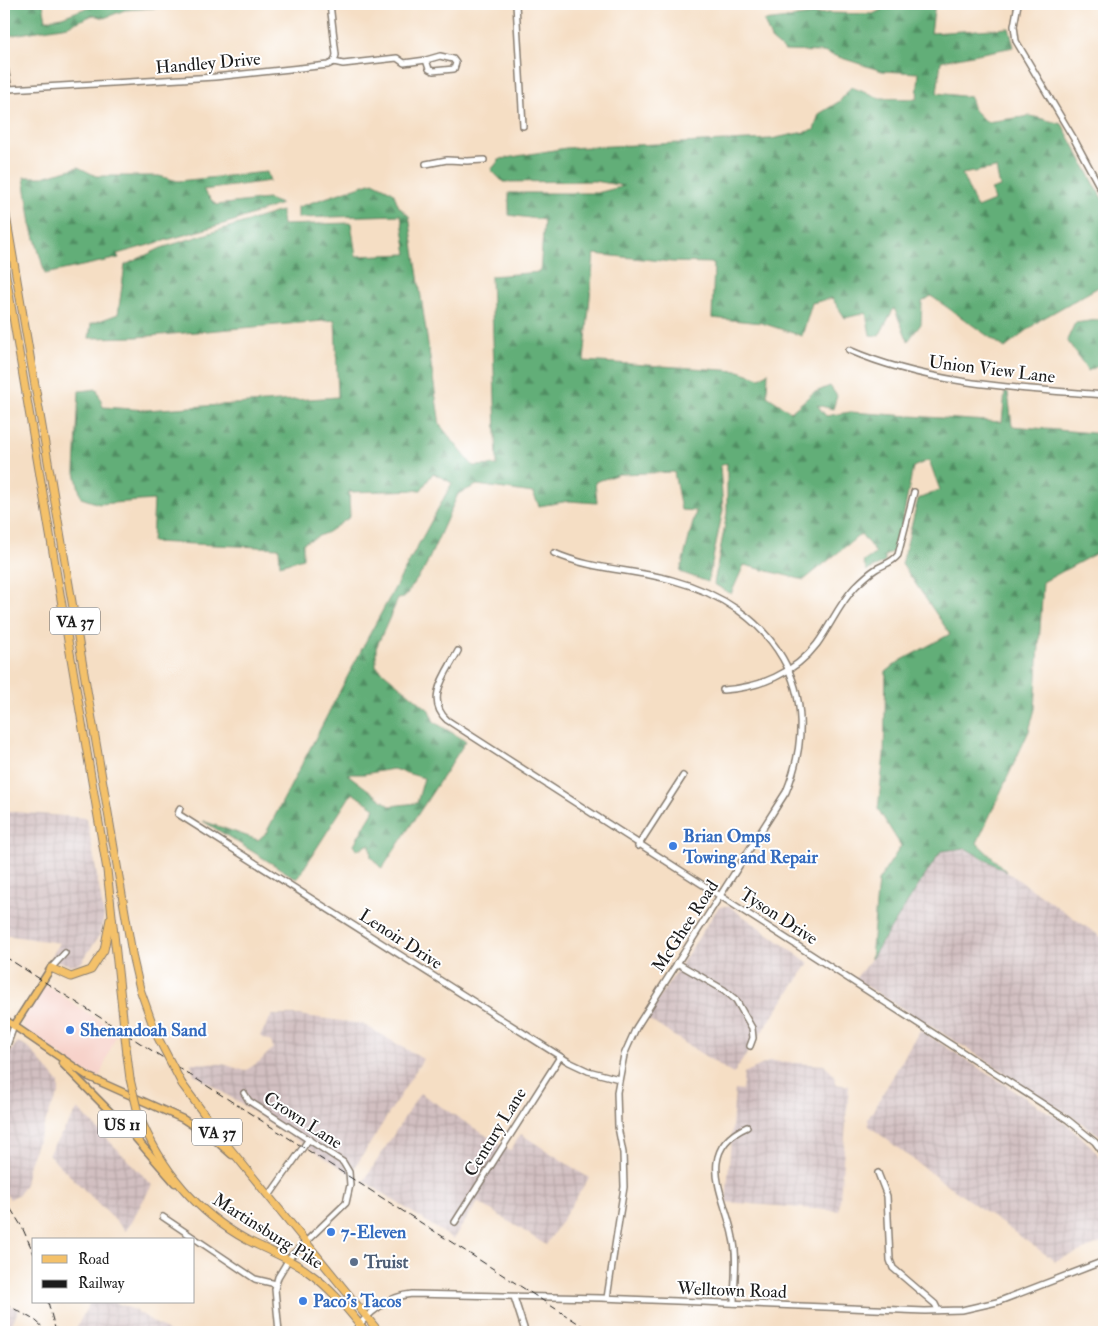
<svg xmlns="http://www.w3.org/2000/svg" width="1108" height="1336" viewBox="0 0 1108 1336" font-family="'IM FELL Double Pica',serif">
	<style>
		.built { fill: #f7d1c9 }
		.industrial { fill: url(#industrial-grid) }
		.forest { fill: url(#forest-firs); stroke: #3f654a; fill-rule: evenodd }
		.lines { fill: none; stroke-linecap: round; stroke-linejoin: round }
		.minor-casing { stroke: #887d70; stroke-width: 8 }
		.major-casing { stroke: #887d70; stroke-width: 9 }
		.highway-casing { stroke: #887d70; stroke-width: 9 }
		.minor { stroke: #fff; stroke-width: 5 }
		.major { stroke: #f4c16a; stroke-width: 6 }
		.highway { stroke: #f4c16a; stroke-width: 7 }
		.rail { stroke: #1c1c1c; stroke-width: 1; stroke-dasharray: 8 4; stroke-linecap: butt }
		.highway-bridge-casing { stroke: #887d70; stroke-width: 9; stroke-linecap: butt }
		.highway-bridge { stroke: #f4c16a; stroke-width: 7 }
		.shop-dot { fill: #3f7fe0; stroke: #fff; stroke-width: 2 }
		.service-dot { fill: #5c6f8a; stroke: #fff; stroke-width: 2 }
		.labels { text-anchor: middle; stroke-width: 4; stroke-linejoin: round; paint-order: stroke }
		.shield { fill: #fff; stroke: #606060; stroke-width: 1 }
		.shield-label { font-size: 16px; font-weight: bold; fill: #1c1c1c }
		.street-label { font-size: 18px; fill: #1c1c1c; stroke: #fff }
		.shop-label { font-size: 18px; font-weight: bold; fill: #366cbe; stroke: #fff; text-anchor: start }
		.service-label { font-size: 18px; font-weight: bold; fill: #4e5e75; stroke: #fff; text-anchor: start }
	</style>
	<defs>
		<pattern id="industrial-grid" width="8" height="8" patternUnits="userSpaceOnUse" patternTransform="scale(1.25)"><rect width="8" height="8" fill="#d2bfc1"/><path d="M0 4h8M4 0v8" fill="none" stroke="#b4a4a5"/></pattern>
		<pattern id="forest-firs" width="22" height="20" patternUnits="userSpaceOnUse" patternTransform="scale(1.25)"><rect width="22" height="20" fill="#62ae78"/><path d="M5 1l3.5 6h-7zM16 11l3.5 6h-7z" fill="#508d62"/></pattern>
	</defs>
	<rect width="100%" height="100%" fill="#fff"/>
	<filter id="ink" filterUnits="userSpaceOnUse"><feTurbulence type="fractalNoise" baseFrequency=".02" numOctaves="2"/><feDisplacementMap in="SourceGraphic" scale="10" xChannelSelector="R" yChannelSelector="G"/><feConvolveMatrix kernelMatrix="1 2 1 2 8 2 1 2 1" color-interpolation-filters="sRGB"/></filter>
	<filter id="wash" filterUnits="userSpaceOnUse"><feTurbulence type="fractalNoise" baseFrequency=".0096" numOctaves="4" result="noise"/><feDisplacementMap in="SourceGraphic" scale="20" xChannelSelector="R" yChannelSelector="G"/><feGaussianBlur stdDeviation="1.12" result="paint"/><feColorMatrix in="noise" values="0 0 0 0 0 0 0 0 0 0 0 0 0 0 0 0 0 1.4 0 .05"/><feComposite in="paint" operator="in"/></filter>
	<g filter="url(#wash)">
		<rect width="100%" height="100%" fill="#f5dec4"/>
		<polygon class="built" points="45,985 117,1032 99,1078 80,1069 24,1029 22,1023 24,1016"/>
		<g class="industrial">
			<polygon points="4,811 87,818 104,916 99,936 81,963 70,965 50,959 60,943 4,935"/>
			<polygon points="965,848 1007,872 1104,939 1104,1138 982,1058 855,979 871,959 941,851"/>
			<polygon points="724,906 729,906 809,963 733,1074 646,1018 718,908"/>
			<polygon points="272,1015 298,1015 363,1024 423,1059 351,1174 194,1074 191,1063 223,1064 245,1071 260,1061 273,1048 271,1042 260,1036"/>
			<polygon points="920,1030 1068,1125 1092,1147 1104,1162 1104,1242 1055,1261 940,1180 869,1126 868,1119"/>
			<polygon points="18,1042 28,1047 59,1083 59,1094 52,1106 29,1164 25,1184 19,1194 10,1199 4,1192 4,1066 7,1055"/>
			<polygon points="770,1061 824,1065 834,1075 835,1084 849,1086 839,1211 726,1202 735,1090 742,1091 744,1073"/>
			<polygon points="420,1093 510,1151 521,1134 589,1178 546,1245 478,1202 453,1239 364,1181"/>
			<polygon points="78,1109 152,1185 126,1231 48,1154"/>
			<polygon points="90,1302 114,1302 135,1310 169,1332 74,1332"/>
			<polygon points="4,1303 19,1309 8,1332 4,1332"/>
		</g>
		<g class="forest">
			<polygon points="4,4 43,4 46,20 62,17 97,4 210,4 125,10 104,18 93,15 68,26 7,36 4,23"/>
			<path d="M893 4H935L931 33 1009 28 1014 47 941 61 937 93 970 97 974 110 986 122 1031 116 1062 124 1104 202V284L1040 320 1005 348 931 296 922 302 921 324 908 341 894 308 879 336 870 335 866 313 845 318 832 298 812 303 802 336 762 323 712 318 714 263 672 262 594 254 584 361 739 371 760 378 768 372 767 396 791 412 813 393 830 386 837 396 833 409 817 405 826 416 850 412 1002 422 1005 392H1008L1012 426 1104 434V549L1043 582 1035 709 1029 731 977 843 1007 872 965 848 941 851 871 959 878 881 901 846 878 809 884 755 886 672 900 661 950 634 902 564 918 499 940 490 929 460 913 467 897 549 885 556V562L867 571 863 562 876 553 861 534 804 580 744 565 731 594 714 584 727 513V463L720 466 723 510 708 582 680 572 696 511 681 510 674 472 619 474 595 482 597 503 569 501 539 506 533 493 477 485 458 494 425 568 404 598 398 599 376 648V666L429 710 434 722 466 741 382 869 371 857 370 844 357 850 354 844 375 808 352 793 297 879 203 821 258 840 266 833 367 639 452 483 433 473 421 490 349 492 350 517 328 532 303 543V558L280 565 279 548 152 542 154 500 99 504 81 498 75 472 79 391 97 389 103 407 146 410 338 397 335 320 137 337 89 338 91 324 118 314 125 265 161 248 281 211 283 225 351 223 356 256 407 254 401 215 298 218V207L373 182 393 192 399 207 409 216 440 425 473 466 497 465 491 276 540 272 544 220 509 215V193H597L624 186 595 181 503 182 491 170 500 159 566 148 771 139 814 130 819 114 840 101 851 87 880 98 917 99 919 73 882 71 823 52 785 51 771 39 764 21 828 13 873 14ZM996 168 1000 187 991 190 994 201 977 208 962 174ZM393 769 424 778 417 803 390 806 347 774H364Z"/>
			<polygon points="78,167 96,176 159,176 178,181 267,172 270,181 203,190 216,205 268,199 281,204 234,221 117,254 119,258 45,274 31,224 24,177 43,177"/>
			<polygon points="1104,319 1104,363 1088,371 1067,340 1075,323"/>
		</g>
	</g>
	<g filter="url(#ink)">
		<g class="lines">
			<defs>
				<g id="minor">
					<polyline points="330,4 336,55 334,62"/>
					<polyline points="516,4 523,126"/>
					<polyline points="1018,4 1014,26 1016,41 1074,139 1104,195"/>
					<polygon points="440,56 453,59 456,63 454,69 433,71 429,69 426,60"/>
					<polyline points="4,63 9,89 215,77 328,65 334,62 343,64 397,58 404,63 426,60"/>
					<polyline points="426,164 447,160 467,161 484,160"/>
					<path d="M849 350C930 385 1017 388 1104 395"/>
					<path d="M554 553C592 570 632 569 672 580 773 607 828 691 786 792L636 1028 624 1055 617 1092 618 1127 623 1153 624 1187 607 1298"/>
					<path d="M458 651C447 672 424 699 447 720L1068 1120 1095 1142 1104 1154"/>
					<path d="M723 690C759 688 795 673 817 644 831 625 839 604 855 587 862 580 868 574 876 569 884 564 892 563 898 555L914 492"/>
					<polyline points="180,808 178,814 569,1062 588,1071 619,1079"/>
					<polyline points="638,846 683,776"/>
					<polyline points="677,963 724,990 736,1000 752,1028 753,1038 750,1046"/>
					<polyline points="51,968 65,953"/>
					<polyline points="4,1054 14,1026"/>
					<polyline points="244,1093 249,1101 343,1162 349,1172 350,1185 346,1203 290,1257 278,1277 275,1289 279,1332"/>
					<polyline points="878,1173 887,1196 890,1260 893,1268 935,1304 938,1310"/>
					<polyline points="269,1196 309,1139"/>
					<polyline points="163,1217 255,1279 276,1284"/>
					<polyline points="455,1222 560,1057"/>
					<polyline points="514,1297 524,1328 523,1332"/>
					<path d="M734 1303C734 1282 738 1258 733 1238 726 1198 693 1151 747 1127"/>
					<path d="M354 1332C367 1313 389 1296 412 1294L601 1298 925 1311 962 1310 997 1302 1104 1261"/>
				</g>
				<g id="major">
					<polyline points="4,1019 89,1077 183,1119 215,1140 232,1155"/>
					<polyline points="14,1026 51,968"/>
					<polyline points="62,1063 133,1135 175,1183"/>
				</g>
				<g id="highway">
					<polyline points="4,204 133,959 140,989 156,1034"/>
					<polyline points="4,264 107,870 122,1008"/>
					<polyline points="51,968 71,977 91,970 104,950 110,919"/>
					<polyline points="127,1055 130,1079"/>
					<polyline points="182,1084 227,1145 379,1332"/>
					<path d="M138 1113C160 1168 194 1211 247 1240 267 1250 289 1258 308 1272 331 1288 348 1310 366 1332"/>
				</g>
			</defs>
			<use href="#minor" class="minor-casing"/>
			<use href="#major" class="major-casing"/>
			<use href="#highway" class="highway-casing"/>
			<use href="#minor" class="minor"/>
			<use href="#major" class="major"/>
			<use href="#highway" class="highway"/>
			<g class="rail">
				<polyline points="4,956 592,1332"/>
				<polyline points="4,1198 22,1227 34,1254"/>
				<polyline points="48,1302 56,1332"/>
				<polyline points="4,1303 36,1321 48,1332"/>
			</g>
			<defs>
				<g id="highway-bridge">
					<polyline points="122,1008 127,1055"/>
					<polyline points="156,1034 182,1084"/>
					<polyline points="130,1079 138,1113"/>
				</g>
			</defs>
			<use href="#highway-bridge" class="highway-bridge-casing"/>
			<use href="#highway-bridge" class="highway-bridge"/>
		</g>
	</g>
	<g class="shop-dot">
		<circle cx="673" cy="846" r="5"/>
		<circle cx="70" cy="1030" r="5"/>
		<circle cx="331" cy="1232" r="5"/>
		<circle cx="303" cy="1301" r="5"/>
	</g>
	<circle class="service-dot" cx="354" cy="1262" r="5"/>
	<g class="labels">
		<g class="shield">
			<rect x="50" y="607.5" width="50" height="27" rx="4"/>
			<rect x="98" y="1110.5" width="48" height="27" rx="4"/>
			<rect x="192" y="1118.5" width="50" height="27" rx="4"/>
		</g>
		<g class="shield-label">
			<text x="75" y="627">VA 37</text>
			<text x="122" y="1130">US 11</text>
			<text x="217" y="1138">VA 37</text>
		</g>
		<g class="street-label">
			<text transform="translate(208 63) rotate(-5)" y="6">Handley Drive</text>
			<text transform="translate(992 369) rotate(7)" y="6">Union View Lane</text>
			<text transform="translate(779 916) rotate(33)" y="6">Tyson Drive</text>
			<text transform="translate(685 926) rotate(-57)" y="6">McGhee Road</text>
			<text transform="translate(401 939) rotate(33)" y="6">Lenoir Drive</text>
			<text transform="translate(303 1120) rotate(33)" y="6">Crown Lane</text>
			<text transform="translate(495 1132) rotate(-58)" y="6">Century Lane</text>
			<text transform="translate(268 1231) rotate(32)" y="6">Martinsburg Pike</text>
			<text transform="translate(732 1290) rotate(2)" y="6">Welltown Road</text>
		</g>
		<g class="shop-label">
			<text x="683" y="842">Brian Omps<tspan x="683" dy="21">Towing and Repair</tspan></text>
			<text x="80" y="1036">Shenandoah Sand</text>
			<text x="341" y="1238">7-Eleven</text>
			<text x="313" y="1307">Paco's Tacos</text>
		</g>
		<g class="service-label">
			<text x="364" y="1268">Truist</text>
		</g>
	</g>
	<rect width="1108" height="1336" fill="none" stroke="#fff" stroke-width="20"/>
	<rect x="32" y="1238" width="162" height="65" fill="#ffffff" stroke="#a4a4a4"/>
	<rect x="42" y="1255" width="25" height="8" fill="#f4c16a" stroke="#a4a4a4"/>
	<text x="78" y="1264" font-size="15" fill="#1c1c1c">Road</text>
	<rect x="42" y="1280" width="25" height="8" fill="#1c1c1c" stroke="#a4a4a4"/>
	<text x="78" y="1288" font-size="15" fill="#1c1c1c">Railway</text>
</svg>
